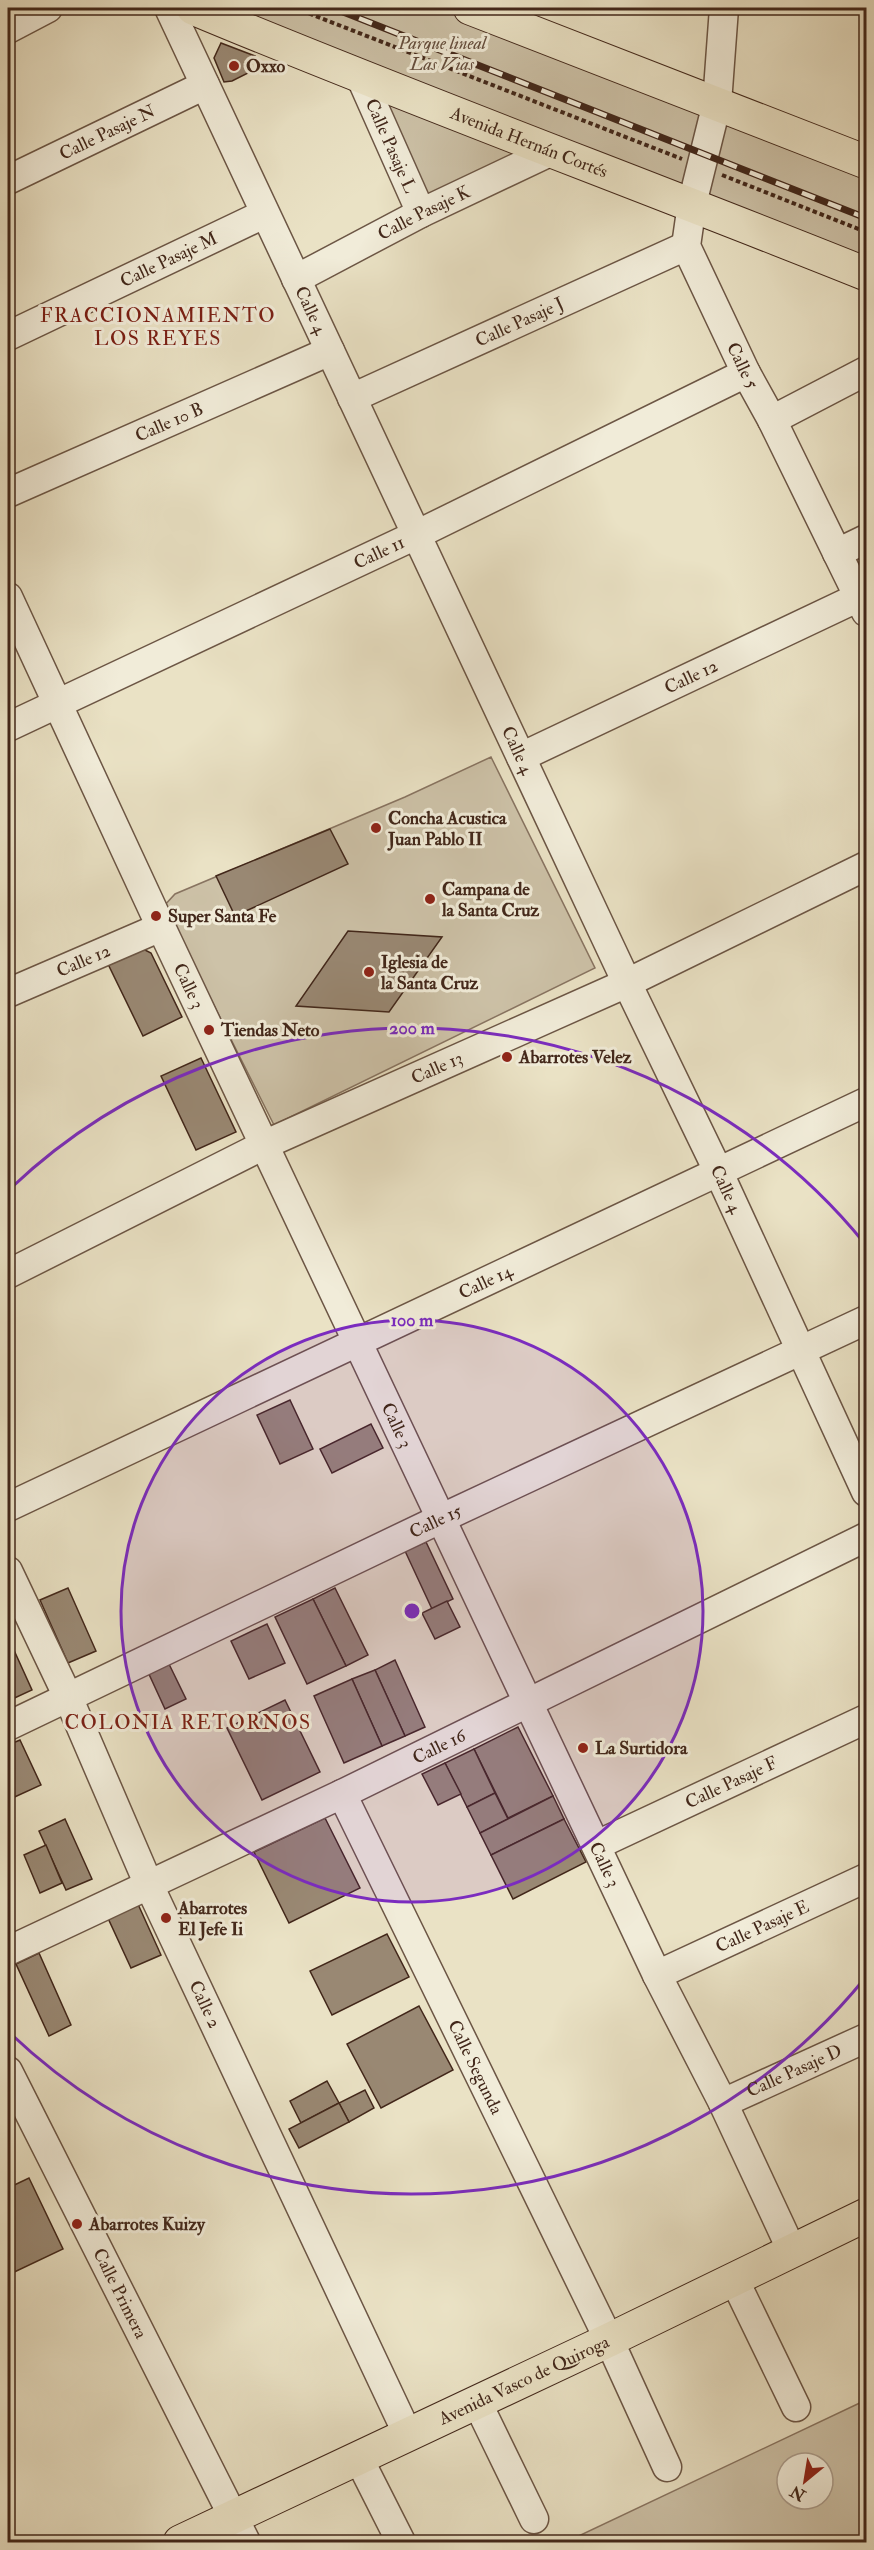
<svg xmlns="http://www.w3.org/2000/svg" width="874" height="2550" viewBox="0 0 874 2550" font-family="'IM FELL Double Pica',serif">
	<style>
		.green { fill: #cdc2a8; stroke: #887461; stroke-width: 1.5; fill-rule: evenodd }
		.building { fill: #998873; stroke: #42271a; stroke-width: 1.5 }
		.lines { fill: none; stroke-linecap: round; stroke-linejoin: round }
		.minor-casing { stroke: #6c5645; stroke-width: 31 }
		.major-casing { stroke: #42271a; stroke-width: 35 }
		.path { stroke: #42271a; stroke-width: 4; stroke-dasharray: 4.5 3; stroke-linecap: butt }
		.minor { stroke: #f1ecd9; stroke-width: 28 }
		.major { stroke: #eae2c5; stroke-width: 33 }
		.rail-casing { stroke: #42271a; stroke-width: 7 }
		.rail { stroke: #f1ecd9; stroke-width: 4.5; stroke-dasharray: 14; stroke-linecap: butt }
		.ring { fill: none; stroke: #7b2cbf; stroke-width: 3 }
		.poi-dot { fill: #8f2418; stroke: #f1ecd9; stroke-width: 2 }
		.labels { text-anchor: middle; stroke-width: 6; stroke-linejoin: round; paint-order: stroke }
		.park-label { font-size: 18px; font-style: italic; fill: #654e3e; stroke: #f1ecd9 }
		.poi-label { font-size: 18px; font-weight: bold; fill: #42271a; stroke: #f1ecd9; text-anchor: start }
		.street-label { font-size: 18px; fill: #42271a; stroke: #f1ecd9 }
		.neighbourhood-label { font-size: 20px; letter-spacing: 1.5px; fill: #7a1f14; stroke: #f1ecd9 }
		.centre { fill: #7b2cbf; stroke: #f1ecd9; stroke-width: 3 }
		.ring-label { font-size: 18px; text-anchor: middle; font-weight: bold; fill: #7b2cbf; stroke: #f1ecd9; stroke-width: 6; stroke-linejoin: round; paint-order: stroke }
	</style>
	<rect width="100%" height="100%" fill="#eae2c5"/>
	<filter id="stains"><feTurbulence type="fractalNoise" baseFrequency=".00333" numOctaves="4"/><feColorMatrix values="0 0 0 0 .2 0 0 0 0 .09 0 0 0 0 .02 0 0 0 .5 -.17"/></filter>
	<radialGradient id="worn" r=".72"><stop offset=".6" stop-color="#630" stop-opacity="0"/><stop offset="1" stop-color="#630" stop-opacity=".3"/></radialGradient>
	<g class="green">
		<polygon points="212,8 446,8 712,109 687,191"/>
		<polygon points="375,91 535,151 424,204"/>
		<polygon points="724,113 866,168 866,265 700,197"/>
		<polygon points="491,757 595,968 274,1125 164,906 175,894 405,797"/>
		<path d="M866 2400V2542H566ZM787 2463H823V2499H787Z"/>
	</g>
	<g class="building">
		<polygon points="221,43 255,56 248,73 232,81 224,82 214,58"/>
		<polygon points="330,829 348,864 235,916 216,876"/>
		<polygon points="348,931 442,937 389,1012 296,1006"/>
		<polygon points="141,948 151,953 182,1017 143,1036 108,964"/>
		<polygon points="201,1058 236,1132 196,1150 161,1076"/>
		<polygon points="290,1400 313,1449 280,1464 257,1415"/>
		<polygon points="371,1424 383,1448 332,1473 320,1449"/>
		<polygon points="426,1542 453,1599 432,1609 405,1551"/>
		<polygon points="68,1588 96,1651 68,1663 40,1600"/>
		<polygon points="335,1588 368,1655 346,1666 313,1599"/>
		<polygon points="313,1599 346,1666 307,1684 275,1617"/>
		<polygon points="447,1601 460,1627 435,1639 422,1613"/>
		<polygon points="267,1624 285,1663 249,1679 231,1641"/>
		<polygon points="8,1637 32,1690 8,1701"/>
		<polygon points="395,1660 425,1727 405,1736 375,1670"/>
		<polygon points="168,1662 186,1699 165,1709 148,1672"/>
		<polygon points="375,1670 405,1736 382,1746 352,1679"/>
		<polygon points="352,1679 382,1746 344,1763 314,1696"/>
		<polygon points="285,1700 320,1772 262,1800 227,1728"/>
		<polygon points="518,1727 553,1796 508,1818 474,1749"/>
		<polygon points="20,1740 41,1785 8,1800 8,1745"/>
		<polygon points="474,1749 495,1793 467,1807 445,1763"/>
		<polygon points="445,1763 461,1794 438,1805 422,1774"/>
		<polygon points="495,1793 508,1819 480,1833 467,1807"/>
		<polygon points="553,1796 564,1819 491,1855 480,1833"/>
		<polygon points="325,1818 360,1888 289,1923 254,1852"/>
		<polygon points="65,1819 92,1879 66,1890 39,1831"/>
		<polygon points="564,1819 586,1862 513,1899 491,1855"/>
		<polygon points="46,1845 62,1883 40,1893 24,1855"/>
		<polygon points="137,1902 161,1955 131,1968 107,1916"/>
		<polygon points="387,1934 409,1977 332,2015 310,1971"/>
		<polygon points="39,1953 71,2025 49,2036 16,1964"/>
		<polygon points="419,2006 453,2070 381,2108 347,2044"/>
		<polygon points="327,2081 339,2103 301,2123 290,2101"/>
		<polygon points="365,2090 374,2108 349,2122 339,2103"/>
		<polygon points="339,2103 349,2122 299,2148 289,2129"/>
		<polygon points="29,2178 63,2249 8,2275 8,2188"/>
	</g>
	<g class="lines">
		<defs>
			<g id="minor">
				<path id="s1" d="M169 8 627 983 719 1173 866 1492"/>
				<path id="s2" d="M724 8 717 103 692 204 686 246 746 373 772 420 866 612"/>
				<polyline points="8,29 48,8"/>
				<path id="s3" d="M361 78 421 213"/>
				<path id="s4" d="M8 180 205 85"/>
				<path id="s5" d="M296 279 421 213 554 150"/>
				<path id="s6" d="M8 336 264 214"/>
				<path id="s7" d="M352 398 686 246"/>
				<polyline points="772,420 866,371"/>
				<path id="s8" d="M8 493 330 351"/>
				<polyline points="837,553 866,539"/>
				<path id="s9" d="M8 597 161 927 657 1975 723 2103 792 2251"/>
				<path id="s10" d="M8 727 416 535 746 373"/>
				<path id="s11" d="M521 757 859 597"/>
				<path id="s12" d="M8 993 161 927"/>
				<path id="s13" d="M8 1274 266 1144 627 983 866 866"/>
				<path id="s14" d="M8 1507 866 1102"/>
				<path id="s15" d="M8 1571 68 1697 148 1883 408 2435"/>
				<path id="s16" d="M8 1726 442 1518 866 1320"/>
				<path id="s17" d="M342 1794 609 2340 667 2467"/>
				<path id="s18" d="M597 1845 866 1719"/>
				<path id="s19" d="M8 1951 342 1794 866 1537"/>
				<path id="s20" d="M657 1975 866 1878"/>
				<path id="s21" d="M8 2071 246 2542"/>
				<path id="s22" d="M723 2103 866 2038"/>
				<polyline points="734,2279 796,2407"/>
				<polyline points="477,2402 534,2519"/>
				<polyline points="359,2459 401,2542"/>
			</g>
			<g id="major">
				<path id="s23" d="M193 8C415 101 642 184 866 274"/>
				<polyline points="470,8 866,162"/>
				<path id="s24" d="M180 2542 609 2340 866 2215"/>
			</g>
		</defs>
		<use href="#minor" class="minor-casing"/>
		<use href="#major" class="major-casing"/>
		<g class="path">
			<polyline points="295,8 682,159"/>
			<polyline points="722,175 866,232"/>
		</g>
		<use href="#minor" class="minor"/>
		<use href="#major" class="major"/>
		<defs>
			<polyline id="rail" points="333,8 866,218"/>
		</defs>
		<use href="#rail" class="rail-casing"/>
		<use href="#rail" class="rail"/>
	</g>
	<circle cx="412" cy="1611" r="291" fill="#7b2cbf" fill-opacity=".12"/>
	<g class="ring">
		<circle cx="412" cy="1611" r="291"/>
		<path d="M865 1978A583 583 0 0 1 11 2034M11 1188A583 583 0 0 1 865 1244"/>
	</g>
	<g class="poi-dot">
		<circle cx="234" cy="66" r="6"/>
		<circle cx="376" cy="828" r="6"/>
		<circle cx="430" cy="899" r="6"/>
		<circle cx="156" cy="916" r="6"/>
		<circle cx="369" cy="972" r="6"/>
		<circle cx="209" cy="1030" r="6"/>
		<circle cx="507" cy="1057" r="6"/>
		<circle cx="583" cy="1748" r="6"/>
		<circle cx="166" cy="1918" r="6"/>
		<circle cx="77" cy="2224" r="6"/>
	</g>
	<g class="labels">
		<g class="park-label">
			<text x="442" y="49">Parque lineal<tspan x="442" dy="21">Las Vias</tspan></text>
		</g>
		<g class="poi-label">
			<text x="246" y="72">Oxxo</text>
			<text x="388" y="824">Concha Acustica<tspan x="388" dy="21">Juan Pablo II</tspan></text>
			<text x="442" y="895">Campana de<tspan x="442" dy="21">la Santa Cruz</tspan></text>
			<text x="168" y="922">Super Santa Fe</text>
			<text x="381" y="968">Iglesia de<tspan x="381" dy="21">la Santa Cruz</tspan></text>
			<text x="221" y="1036">Tiendas Neto</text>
			<text x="519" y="1063">Abarrotes Velez</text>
			<text x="595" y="1754">La Surtidora</text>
			<text x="178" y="1914">Abarrotes<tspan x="178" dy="21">El Jefe Ii</tspan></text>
			<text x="89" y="2230">Abarrotes Kuizy</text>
		</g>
		<g class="street-label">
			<text dy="6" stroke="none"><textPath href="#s4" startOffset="110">Calle Pasaje N</textPath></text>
			<text dy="6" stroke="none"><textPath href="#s23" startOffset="362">Avenida Hernán Cortés</textPath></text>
			<text dy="6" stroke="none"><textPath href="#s3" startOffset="74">Calle Pasaje L</textPath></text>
			<text dy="6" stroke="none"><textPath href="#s5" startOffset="144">Calle Pasaje K</textPath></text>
			<text dy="6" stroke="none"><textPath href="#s6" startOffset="178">Calle Pasaje M</textPath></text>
			<text dy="6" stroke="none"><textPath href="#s1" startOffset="334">Calle 4</textPath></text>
			<text dy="6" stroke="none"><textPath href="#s7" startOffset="184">Calle Pasaje J</textPath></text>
			<text dy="6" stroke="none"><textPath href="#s2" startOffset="374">Calle 5</textPath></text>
			<text dy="6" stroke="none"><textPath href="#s8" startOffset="176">Calle 10 B</textPath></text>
			<text dy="6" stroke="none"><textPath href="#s10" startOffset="410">Calle 11</textPath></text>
			<text dy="6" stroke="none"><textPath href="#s11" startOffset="188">Calle 12</textPath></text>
			<text dy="6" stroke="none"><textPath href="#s1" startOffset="820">Calle 4</textPath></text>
			<text dy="6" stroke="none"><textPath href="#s12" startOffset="82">Calle 12</textPath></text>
			<text dy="6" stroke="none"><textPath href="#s9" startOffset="429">Calle 3</textPath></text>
			<text dy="6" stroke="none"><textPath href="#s13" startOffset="476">Calle 13</textPath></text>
			<text dy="6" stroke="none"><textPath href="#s1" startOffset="1306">Calle 4</textPath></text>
			<text dy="6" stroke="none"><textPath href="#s14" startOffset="528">Calle 14</textPath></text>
			<text dy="6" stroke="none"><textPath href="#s9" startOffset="915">Calle 3</textPath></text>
			<text dy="6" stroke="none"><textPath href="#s16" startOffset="474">Calle 15</textPath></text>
			<text dy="6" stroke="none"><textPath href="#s19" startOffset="477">Calle 16</textPath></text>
			<text dy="6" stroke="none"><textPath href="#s18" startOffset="148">Calle Pasaje F</textPath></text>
			<text dy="6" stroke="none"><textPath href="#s9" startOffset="1401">Calle 3</textPath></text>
			<text dy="6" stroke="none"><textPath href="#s20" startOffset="116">Calle Pasaje E</textPath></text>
			<text dy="6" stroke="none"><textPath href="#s15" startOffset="476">Calle 2</textPath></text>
			<text dy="6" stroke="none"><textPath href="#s17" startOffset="304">Calle Segunda</textPath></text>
			<text dy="6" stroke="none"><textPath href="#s22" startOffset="78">Calle Pasaje D</textPath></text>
			<text dy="6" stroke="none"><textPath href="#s21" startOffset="249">Calle Primera</textPath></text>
			<text dy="6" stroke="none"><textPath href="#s24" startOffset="380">Avenida Vasco de Quiroga</textPath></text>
		</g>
		<g class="neighbourhood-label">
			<text x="158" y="322">FRACCIONAMIENTO<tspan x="158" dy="23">LOS REYES</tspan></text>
			<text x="188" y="1729">COLONIA RETORNOS</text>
		</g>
	</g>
	<circle cx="412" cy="1611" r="9" class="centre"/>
	<g class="ring-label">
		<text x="412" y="1034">200 m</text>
		<text x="412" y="1326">100 m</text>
	</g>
	<rect width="874" height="2550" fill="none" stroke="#eae2c5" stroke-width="30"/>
	<rect x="9" y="9" width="856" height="2532" fill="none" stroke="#42271a" stroke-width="3"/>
	<rect x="15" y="15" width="844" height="2520" fill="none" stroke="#42271a" stroke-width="1.5"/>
	<g transform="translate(805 2481) rotate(210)"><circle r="28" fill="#f1ecd9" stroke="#ab9d8d" stroke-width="1.5"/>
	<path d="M0-4.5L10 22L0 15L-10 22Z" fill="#8f2418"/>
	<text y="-9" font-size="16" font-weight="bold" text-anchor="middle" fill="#42271a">N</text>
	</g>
	<rect width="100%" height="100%" filter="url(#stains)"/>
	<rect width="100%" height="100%" fill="url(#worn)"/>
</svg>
